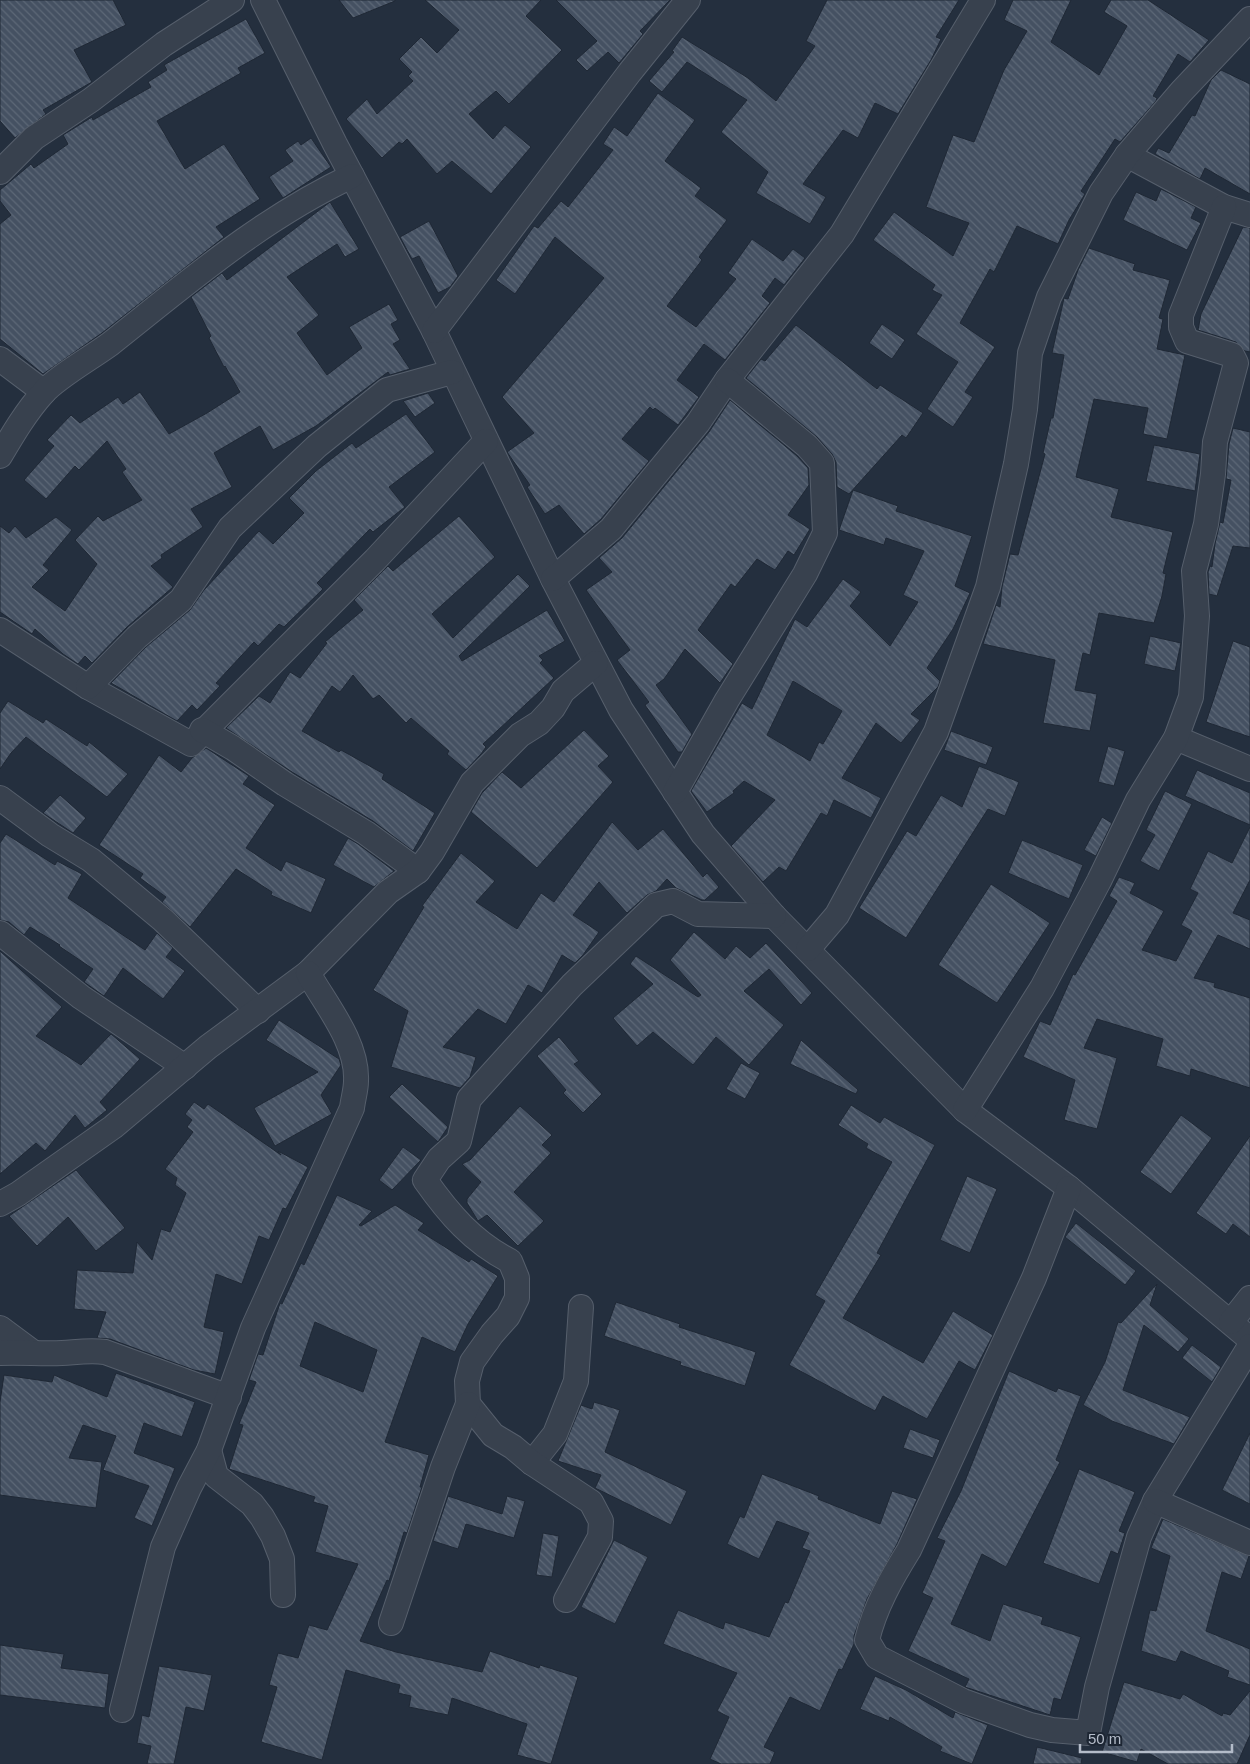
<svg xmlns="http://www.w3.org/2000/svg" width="1250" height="1764" viewBox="0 0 1250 1764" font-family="Arial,sans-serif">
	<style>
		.building { fill: url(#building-back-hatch); stroke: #1f2835; fill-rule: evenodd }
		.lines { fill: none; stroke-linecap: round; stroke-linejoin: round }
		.minor-casing { stroke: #565f6c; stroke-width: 26 }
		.minor { stroke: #38414e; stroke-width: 24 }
	</style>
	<defs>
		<pattern id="building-back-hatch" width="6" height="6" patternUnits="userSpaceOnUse" patternTransform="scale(1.25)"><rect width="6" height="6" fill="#455162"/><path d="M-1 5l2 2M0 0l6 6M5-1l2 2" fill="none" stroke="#5d6877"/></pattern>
	</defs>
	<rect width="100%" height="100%" fill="#242f3e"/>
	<g class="building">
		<polygon points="0,0 113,0 126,25 74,50 92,82 43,110 46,114 15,138 0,121"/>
		<polygon points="339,0 395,0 395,1 353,18"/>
		<polygon points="425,0 541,0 526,16 562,50 509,104 496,91 469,114 493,139 505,125 531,147 491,194 452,161 437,174 407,139 402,144 399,142 382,158 346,119 367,99 377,114 413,81 408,76 412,72 399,59 421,37 437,53 459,30"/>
		<polygon points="556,0 670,0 640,31 643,34 619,63 608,52 587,71 576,60 597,41"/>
		<polygon points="827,0 959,0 936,37 941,39 931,60 898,114 875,103 858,138 843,130 803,184 826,197 810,224 756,193 768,172 721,132 747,100 687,62 662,92 649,81 674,52 672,51 682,37 748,78 776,101 815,46 806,41"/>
		<polygon points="1013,0 1071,0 1051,42 1099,75 1127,26 1104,12 1111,0 1148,0 1209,40 1190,62 1178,54 1153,96 1157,98 1156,101 1120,142 1115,139 1081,191 1085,194 1069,220 1058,244 1017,226 994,272 990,269 960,323 995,347 965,392 973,397 953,427 927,409 958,362 916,334 942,295 932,290 935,285 873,240 894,212 953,256 969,223 926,207 953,135 974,142 1004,70 1027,31 1004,20"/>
		<polygon points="246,19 265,53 238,68 241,73 157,121 185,169 224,144 260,199 216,227 224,237 102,333 43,374 0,339 0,224 11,215 0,201 0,190 31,164 34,168 68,144 63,135 92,117 93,120 151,87 148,82 167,70 164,65"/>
		<polygon points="1221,70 1250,84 1250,194 1205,168 1200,179 1155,154 1158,148 1169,153 1192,115 1195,116 1211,80"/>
		<polygon points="658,93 695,120 665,161 701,188 695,196 727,220 699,257 702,260 667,306 696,327 736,279 728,273 752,239 783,261 793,249 805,258 784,285 775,278 762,296 770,303 725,360 704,344 677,380 699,397 678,425 655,408 653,410 650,407 622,439 649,461 601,519 584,534 559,505 545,514 527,487 530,485 507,452 534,433 502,397 604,278 555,237 515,294 496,280 534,226 538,228 561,201 568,207 613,150 603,144 614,127 627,136"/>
		<polygon points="311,138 331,167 283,198 269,177 293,161 285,150 298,141 301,145"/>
		<polygon points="1161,189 1196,207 1191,218 1201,223 1187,250 1123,220 1136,192 1156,201"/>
		<polygon points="330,202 359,249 345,257 337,244 287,277 319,315 297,333 327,375 362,348 349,327 389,304 398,320 391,324 400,340 393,344 410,369 390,375 388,372 316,426 273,450 260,426 214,453 232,487 191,509 203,527 161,555 162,558 151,566 173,587 127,627 92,663 85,656 78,664 63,654 35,629 32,634 0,612 0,526 9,533 15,526 26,538 56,517 72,530 43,565 49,570 32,587 65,611 97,564 75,540 98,516 103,521 142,500 122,472 126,469 107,441 79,470 75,466 46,499 24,480 54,446 47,440 71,415 80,423 118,397 123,404 140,392 169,434 207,413 240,392 225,366 224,367 209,338 211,336 191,297 222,273 227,280"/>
		<polygon points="429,221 458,276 450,287 438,293 419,256 412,259 400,237"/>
		<polygon points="1243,227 1250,228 1250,352 1245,351 1236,342 1198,330 1201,314"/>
		<polygon points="1089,248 1135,264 1133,270 1170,280 1159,318 1163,319 1157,349 1185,355 1167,439 1143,434 1148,408 1094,399 1076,477 1119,489 1111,517 1173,532 1163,573 1166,574 1162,596 1154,623 1099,613 1090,655 1083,653 1075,690 1097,694 1090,731 1043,723 1055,660 983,644 996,605 1000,607 1002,587 1010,554 1018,555 1045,454 1043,453 1051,418 1053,418 1064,355 1052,353 1064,298 1068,299 1078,270"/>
		<polygon points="882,324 905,340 892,359 869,343"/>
		<polygon points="796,325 877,389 880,385 923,413 906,438 902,435 849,494 837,487 836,462 832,454 817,437 746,378 761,359 765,361"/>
		<polygon points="428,393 435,403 415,417 403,401"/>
		<polygon points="730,400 797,456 808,468 809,485 788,515 810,529 794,555 788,551 775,570 757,559 735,587 731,584 698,630 733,664 720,683 685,649 664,679 656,685 692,734 682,752 678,752 645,705 649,702 617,660 630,650 586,590 612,572 599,558 622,538 709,432"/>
		<polygon points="406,414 435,452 389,487 405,507 373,532 370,529 317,583 323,589 284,627 279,624 258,646 254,642 216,683 220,686 197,710 192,705 177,721 111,683 146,647 190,610 204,590 259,531 273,544 304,513 289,498 316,471 352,443 356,448"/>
		<polygon points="1233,428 1250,432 1250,548 1233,546 1217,596 1209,594 1208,572 1210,566 1212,567 1215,544 1220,522 1223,523 1231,480 1226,479 1229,444"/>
		<polygon points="1154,445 1200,454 1195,491 1146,481"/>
		<path d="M853 490 898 506 896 511 972 536 955 586 970 593 953 629 927 668 940 681 938 687 911 714 920 720 901 743 876 723 842 778 881 798 871 818 834 800 827 816 821 813 786 871 779 867 763 882 731 846 775 800 744 781 733 791 734 793 707 812 691 791 742 703 752 709 795 619 807 627 843 579 861 592 850 606 890 646 918 602 903 595 924 551 886 538 884 545 839 530ZM793 681 842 711 823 744 819 742 810 761 767 735Z"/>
		<polygon points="459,516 495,557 432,614 453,638 518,574 530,586 459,656 462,661 547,610 565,641 539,656 543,660 540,663 554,678 483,744 486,747 481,754 466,770 447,754 449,751 411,718 406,723 379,695 373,699 353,675 340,692 332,686 302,731 339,752 341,750 384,774 382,779 435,813 413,851 373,821 292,772 226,728 259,696 270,703 290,672 300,678 327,643 325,642 363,610 354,600 388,566 393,571"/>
		<polygon points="1150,636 1181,643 1175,671 1144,664"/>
		<polygon points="1233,641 1250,647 1250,737 1206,722"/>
		<polygon points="8,701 43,723 46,719 87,746 89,742 128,774 107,797 26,737 11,753 0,769 0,713"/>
		<polygon points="584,730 609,756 598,766 613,782 537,868 471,812 482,793 502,772 521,788"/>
		<polygon points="951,731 993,747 986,765 944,750"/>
		<polygon points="1108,746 1125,751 1114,786 1098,782"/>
		<polygon points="206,748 249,776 243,784 275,805 246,848 281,871 286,861 326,879 311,913 271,895 272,892 236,869 190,927 162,902 166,897 140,878 143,874 99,845 159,755 181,772 192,758"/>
		<polygon points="979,766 1019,782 1005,816 988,809 906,938 859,908 907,831 916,836 941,795 962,807"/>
		<polygon points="1197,770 1250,793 1250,825 1185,796"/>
		<polygon points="1165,791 1192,804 1159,871 1140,861 1155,835 1146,830"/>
		<polygon points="60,795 86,818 73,833 43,813"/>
		<polygon points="1102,817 1112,823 1096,856 1084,850"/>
		<polygon points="612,822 638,850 663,829 703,877 707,873 719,887 705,900 702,900 676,888 667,879 656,891 647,895 627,913 599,882 573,915 599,932 583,955 575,963 562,955 542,993 528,985 506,1024 478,1009 443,1047 476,1057 470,1077 460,1088 391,1067 408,1011 373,990 424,907 422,906 461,853 495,881 476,902 517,929 541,893 554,902"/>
		<polygon points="1250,827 1250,880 1233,913 1250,920 1250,949 1218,935 1194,978 1215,983 1214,987 1250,998 1250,1088 1191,1069 1190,1076 1156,1066 1163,1039 1097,1019 1084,1048 1117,1058 1097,1129 1064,1120 1075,1080 1023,1057 1040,1021 1050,1025 1073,974 1075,975 1117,901 1109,896 1119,877 1135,883 1130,893 1164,911 1142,950 1176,961 1192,931 1181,925 1198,893 1190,889 1208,851 1232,863"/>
		<polygon points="6,834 55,865 57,861 82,874 68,898 145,950 157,933 173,948 166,957 185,971 163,999 123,968 104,996 84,982 93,969 59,946 60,945 30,927 24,935 9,922 0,920 0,843"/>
		<polygon points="348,838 358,844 394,871 374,887 333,865"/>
		<polygon points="1022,840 1083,865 1069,899 1008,873"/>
		<polygon points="991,884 1050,923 997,1003 938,965"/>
		<polygon points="694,932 725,959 736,946 750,958 766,943 812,993 801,1005 769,969 744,991 784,1025 749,1065 716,1037 693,1065 653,1032 637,1046 613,1018 653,984 630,964 636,956 698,997 701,995 670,960"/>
		<polygon points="0,951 62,1007 36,1036 81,1065 111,1034 140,1059 100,1102 107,1110 85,1128 75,1115 45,1151 36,1143 0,1174"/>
		<polygon points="279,1020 339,1059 341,1065 321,1095 332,1114 275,1146 254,1108 318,1072 266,1040"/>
		<polygon points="559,1037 579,1061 574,1064 602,1094 583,1113 563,1093 566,1090 537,1056"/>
		<polygon points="801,1040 858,1090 856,1094 790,1064"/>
		<polygon points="741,1063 760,1073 745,1099 726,1089"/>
		<polygon points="402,1084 448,1127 438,1142 389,1097"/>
		<polygon points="194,1102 204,1109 208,1104 281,1155 278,1151 308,1167 286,1209 283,1208 269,1240 259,1236 242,1284 216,1274 204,1327 224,1332 215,1374 194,1370 110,1339 97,1338 106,1312 74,1309 77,1270 133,1273 137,1242 152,1260 161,1229 170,1232 186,1193 175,1185 177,1178 165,1169 193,1132 187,1127 192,1120 185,1114"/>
		<polygon points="851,1105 880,1123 884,1117 935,1145 877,1253 881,1255 843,1318 923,1363 953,1311 993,1335 975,1370 959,1361 927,1419 883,1396 875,1411 789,1365 825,1301 815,1295 892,1162 866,1148 868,1144 838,1125"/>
		<polygon points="520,1106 552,1135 542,1145 551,1153 514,1192 544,1221 518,1246 487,1215 478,1221 467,1203 467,1199 481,1182 462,1164 470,1160"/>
		<polygon points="1181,1115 1212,1138 1171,1194 1140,1172"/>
		<polygon points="1250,1136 1250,1237 1233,1224 1226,1234 1196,1213"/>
		<polygon points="403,1147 421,1160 392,1190 379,1180"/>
		<polygon points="76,1170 125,1228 96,1251 68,1217 37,1246 9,1216"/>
		<polygon points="967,1176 997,1189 970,1253 940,1240"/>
		<path d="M337 1195 372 1211 359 1225 361 1226 395 1205 424 1223 418 1230 469 1262 471 1259 498 1276 468 1324 455 1352 422 1337 385 1442 429 1455 420 1487H422L407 1533 404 1532 389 1581 387 1580 360 1641 396 1652 482 1672 490 1651 539 1668 540 1665 578 1677 551 1764 517 1755 527 1724 452 1698 448 1715 409 1707 411 1696 398 1693 400 1685 346 1670 322 1760 261 1742 277 1687 269 1685 278 1653 298 1658 309 1625 327 1630 358 1564 315 1552 328 1506 313 1502 315 1497 229 1469 243 1425 239 1424 256 1382 249 1380 258 1354 263 1355 280 1303 282 1304 301 1263 304 1265ZM315 1322 377 1350 363 1392 300 1366Z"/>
		<polygon points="1076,1223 1136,1271 1125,1285 1065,1237"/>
		<polygon points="1157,1284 1150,1305 1189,1339 1178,1352 1144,1325 1123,1390 1190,1417 1174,1444 1112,1421 1083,1405 1105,1362 1118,1322 1121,1323"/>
		<polygon points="616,1302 680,1324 679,1327 756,1352 745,1386 680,1365 681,1362 604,1336"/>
		<polygon points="1192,1345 1221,1367 1212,1382 1182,1358"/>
		<polygon points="1009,1371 1056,1392 1058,1388 1081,1396 1056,1460 1060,1462 1006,1567 982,1554 951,1624 990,1641 1003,1604 1043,1617 1041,1624 1081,1637 1061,1700 1054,1698 1050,1715 968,1688 965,1687 969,1679 908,1651 933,1598 922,1593 945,1541 937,1538 961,1491"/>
		<polygon points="116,1373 195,1402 182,1437 144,1423 134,1453 175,1468 152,1526 134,1518 149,1486 103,1470 116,1436 83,1425 69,1458 102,1462 96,1508 0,1495 0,1402 4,1375 52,1382 54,1375 107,1397"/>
		<polygon points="594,1402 620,1410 605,1452 687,1491 671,1525 595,1488 601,1475 558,1461 581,1405 592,1409"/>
		<polygon points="910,1429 940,1440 933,1458 903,1448"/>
		<polygon points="1250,1433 1250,1504 1222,1490"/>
		<polygon points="1079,1469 1135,1492 1119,1531 1125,1533 1118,1554 1111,1551 1099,1584 1043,1563"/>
		<polygon points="762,1474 819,1496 818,1499 880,1524 892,1491 917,1499 897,1544 867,1599 854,1636 854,1644 842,1670 839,1669 820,1711 790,1697 764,1747 775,1752 770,1764 721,1764 710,1759 729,1717 717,1711 737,1673 663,1644 678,1610 723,1629 725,1622 769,1637 785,1602 788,1603 810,1551 802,1548 809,1533 777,1521 759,1559 727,1544 740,1516 744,1518"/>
		<polygon points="448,1496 502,1514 507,1496 525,1501 514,1538 466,1524 458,1549 433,1541"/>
		<polygon points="1163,1519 1249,1556 1241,1579 1222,1572 1206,1631 1250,1649 1250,1685 1227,1677 1229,1671 1181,1651 1176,1662 1141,1651 1150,1610 1156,1611 1170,1556 1151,1548"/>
		<polygon points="543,1533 559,1536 552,1577 536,1575"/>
		<polygon points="614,1540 648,1557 615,1624 581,1607"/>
		<polygon points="0,1645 64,1654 61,1668 109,1674 105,1708 0,1695"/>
		<polygon points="159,1666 212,1675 204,1711 186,1707 174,1764 147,1764 151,1746 137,1743 142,1715 149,1717"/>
		<polygon points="875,1676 906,1690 953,1718 955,1712 988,1725 972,1764 940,1751 942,1747 890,1717 889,1721 860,1709"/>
		<polygon points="1124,1682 1180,1699 1183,1694 1222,1716 1223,1713 1230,1715 1250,1691 1250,1735 1237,1764 1168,1764 1141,1749 1137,1762 1102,1752"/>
		<polygon points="1037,1747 1082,1758 1081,1764 1033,1764"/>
	</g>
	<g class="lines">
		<defs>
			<g id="minor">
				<polyline points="263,0 335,144 434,331 553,579 621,710 703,834 774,916 965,1110 1069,1188 1250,1339"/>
				<polyline points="1127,155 1224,207 1250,215"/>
				<polyline points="0,172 34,138 91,100 164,44 232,0"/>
				<polyline points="434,331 630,72 688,0"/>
				<polyline points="0,359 44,392"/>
				<path d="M0 456C13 434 26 412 43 393 57 377 91 358 110 344 187 283 262 218 352 176"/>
				<polyline points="553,579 611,529 698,423 727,380 842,234 983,0"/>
				<polyline points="0,630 88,687 191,744 375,560 486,441"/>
				<polyline points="88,687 137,637 181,600 230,528 317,446 387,390 452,372"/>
				<polyline points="202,730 233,748 285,784 366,833 418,871"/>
				<polyline points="1176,738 1250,769"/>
				<polyline points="675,792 727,700 805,574 825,533 822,463 807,446 727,380"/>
				<polyline points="0,798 50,835 91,860 163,920 258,1011"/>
				<polyline points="0,933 81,997 185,1067"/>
				<polyline points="808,949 837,915 936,732 988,587 1016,464 1025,409 1030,353 1049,297 1101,193 1127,155 1181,92 1250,19"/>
				<polyline points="965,1110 1042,988 1099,881 1138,800 1176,738 1191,697 1197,616 1194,571 1206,524 1213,474 1215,442 1236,363 1232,355 1187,341 1181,327 1181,315 1224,207"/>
				<path d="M1069 1188 1034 1278 909 1550C891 1579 875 1607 867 1640L877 1657 963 1701 1030 1725 1052 1730 1088 1733 1097 1687 1139 1537 1155 1501 1250 1346"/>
				<polyline points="0,1204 18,1194 113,1127 208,1047 308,973 388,892 418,871 432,852 472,783 520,735 539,723 553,708 563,691 596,663"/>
				<polyline points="1231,1322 1250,1298"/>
				<polyline points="0,1328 31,1351"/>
				<path d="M0 1353C21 1352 42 1354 62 1353 78 1352 90 1350 105 1352L229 1397"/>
				<polyline points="209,1450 216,1476 252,1504 262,1517 273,1536 282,1559 283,1595"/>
				<polyline points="532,1463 555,1434 576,1381 581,1307"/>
				<polyline points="1155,1501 1250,1543"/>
				<path d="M566 1600 600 1537 601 1521 591 1502 532 1463 513 1447 493 1435 468 1404 467 1381 472 1362 492 1334 508 1316 517 1298V1278L510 1261C473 1242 449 1214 425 1180L439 1159 459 1141 469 1099 572 985 656 905 673 901 698 914 774 916"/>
				<polyline points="391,1623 443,1467 468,1404"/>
				<path d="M122 1710 163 1547 189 1488 209 1450 253 1328 352 1108C353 1099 356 1090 356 1081 358 1043 326 1005 308 973"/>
			</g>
		</defs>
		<use href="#minor" class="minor-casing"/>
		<use href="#minor" class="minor"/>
	</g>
	<path d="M1080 1744v8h152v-8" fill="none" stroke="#b4bcc9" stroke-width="2.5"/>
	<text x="1088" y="1744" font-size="15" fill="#b4bcc9" stroke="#1d2633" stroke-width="4" paint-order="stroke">50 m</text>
</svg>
